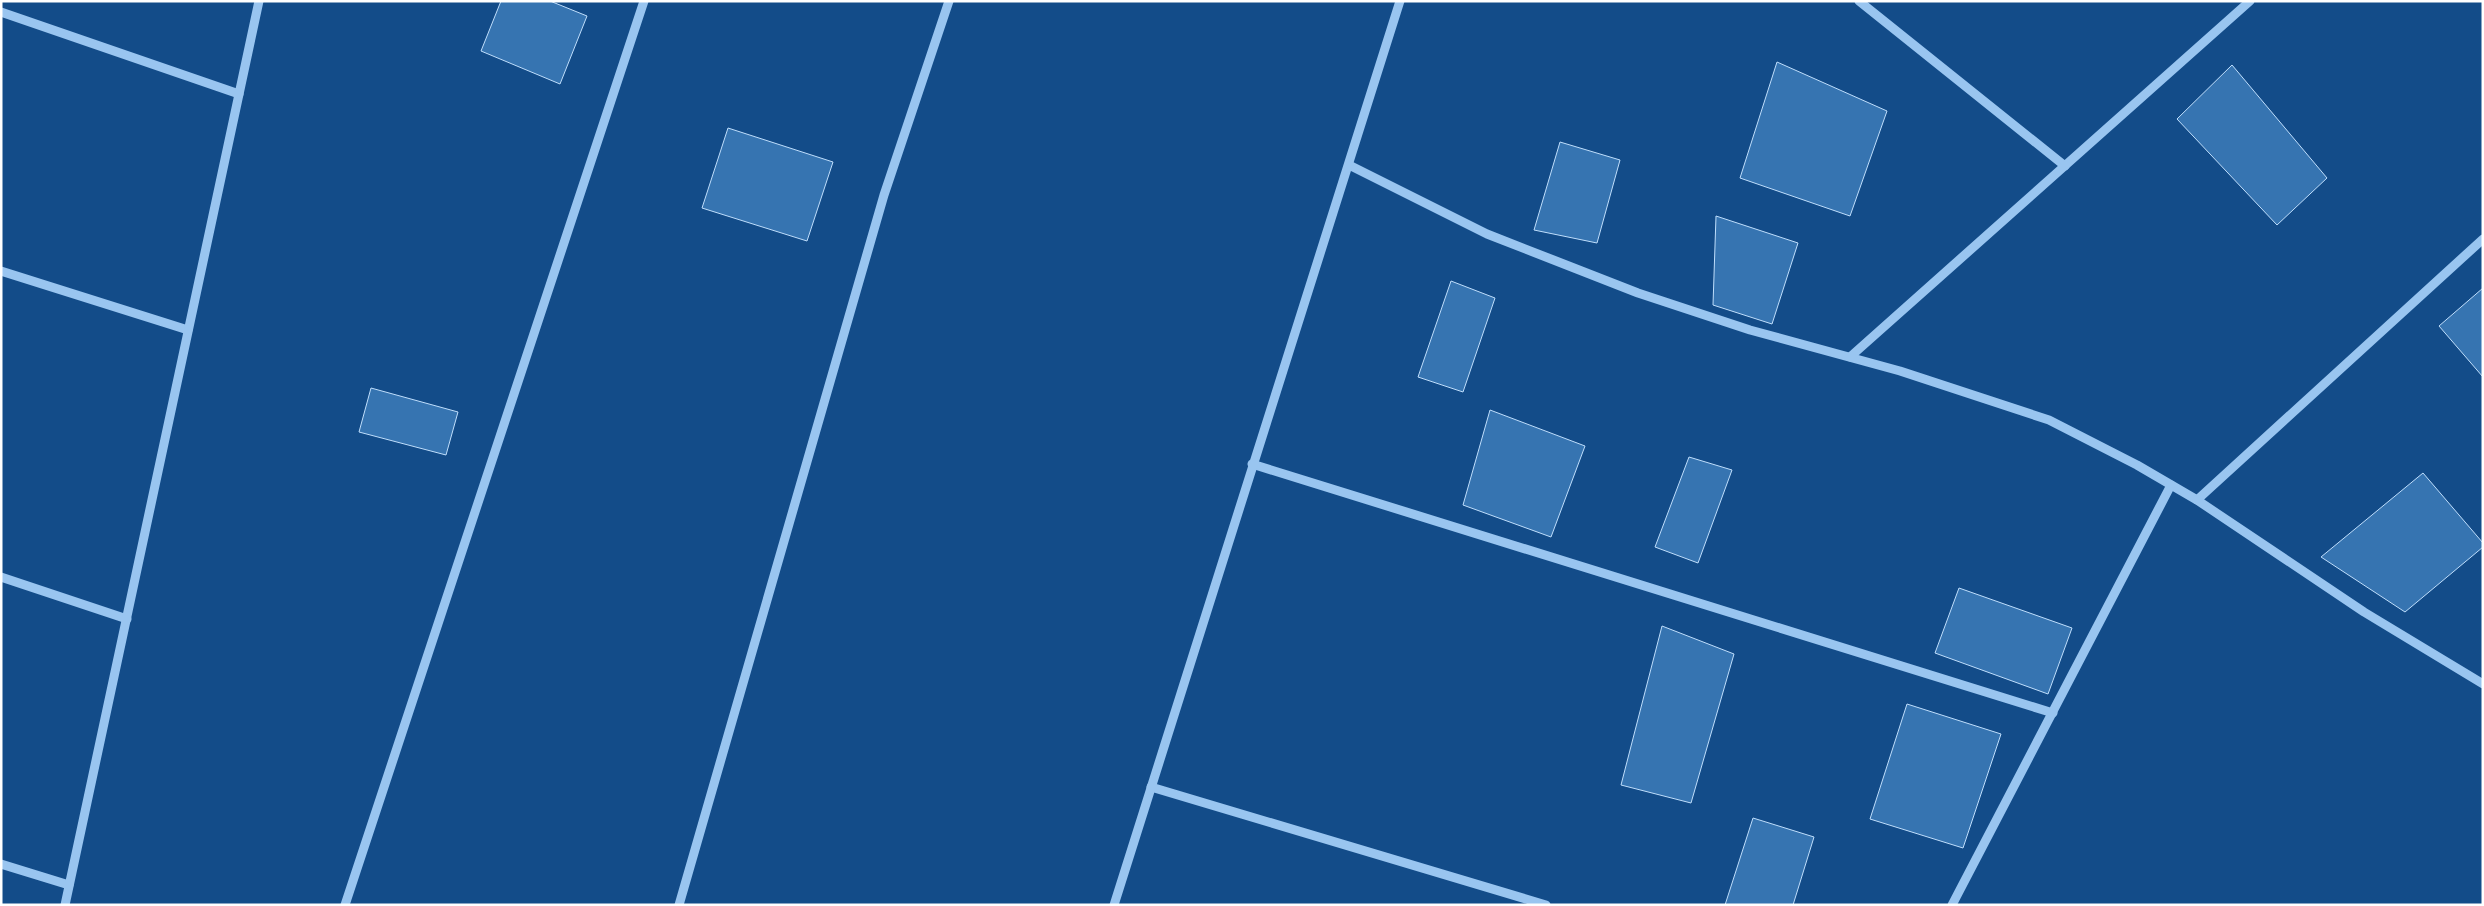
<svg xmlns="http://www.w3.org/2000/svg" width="2484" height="906" viewBox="0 0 2484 906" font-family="'Fira Sans',sans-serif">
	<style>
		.building { fill: #3674b1; stroke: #bfdefc }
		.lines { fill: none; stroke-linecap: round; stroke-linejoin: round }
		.minor { stroke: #99c5f0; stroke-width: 9 }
	</style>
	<rect width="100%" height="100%" fill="#134c89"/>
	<g class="building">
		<polygon points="501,1 550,1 587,16 560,84 481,51"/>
		<polygon points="1777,62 1887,111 1850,216 1740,178"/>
		<polygon points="2232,65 2327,178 2277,225 2177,119"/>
		<polygon points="728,128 833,162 807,241 702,208"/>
		<polygon points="1560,142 1620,160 1597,243 1534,230"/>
		<polygon points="1716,216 1798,243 1772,324 1713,305"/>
		<polygon points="1451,281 1495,298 1463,392 1418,377"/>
		<polygon points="2483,288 2483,377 2439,326"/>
		<polygon points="371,388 458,412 446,455 359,432"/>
		<polygon points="1490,410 1585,446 1551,537 1463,505"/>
		<polygon points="1689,457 1732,470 1698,563 1655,547"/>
		<polygon points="2423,473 2483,543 2483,547 2405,612 2321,557"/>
		<polygon points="1959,588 2072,628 2048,694 1935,653"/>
		<polygon points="1662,626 1734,654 1691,803 1621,785"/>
		<polygon points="1907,704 2001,734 1963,848 1870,819"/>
		<polygon points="1753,818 1814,837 1793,905 1725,905"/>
	</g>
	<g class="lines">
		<g class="minor">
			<polyline points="1859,1 2065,166"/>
			<polyline points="1,12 239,94"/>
			<polyline points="1349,165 1487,234 1638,293 1750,330 1900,371 2049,420 2137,465 2197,500 2364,612 2483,684"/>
			<polyline points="1,271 188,330"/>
			<polyline points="1850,357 2250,1"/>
			<polyline points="1252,464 2053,713"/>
			<polyline points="2197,500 2483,239"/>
			<polyline points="1,577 127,619"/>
			<polyline points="1151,787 1546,905"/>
			<polyline points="1,864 69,885"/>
			<polyline points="65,905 259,1"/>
			<polyline points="345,905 644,1"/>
			<polyline points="679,905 884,195 949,1"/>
			<polyline points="1114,905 1400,1"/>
			<polyline points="1952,905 2171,485"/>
		</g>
	</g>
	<rect width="2484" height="906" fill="none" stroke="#ffffff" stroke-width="5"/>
</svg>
